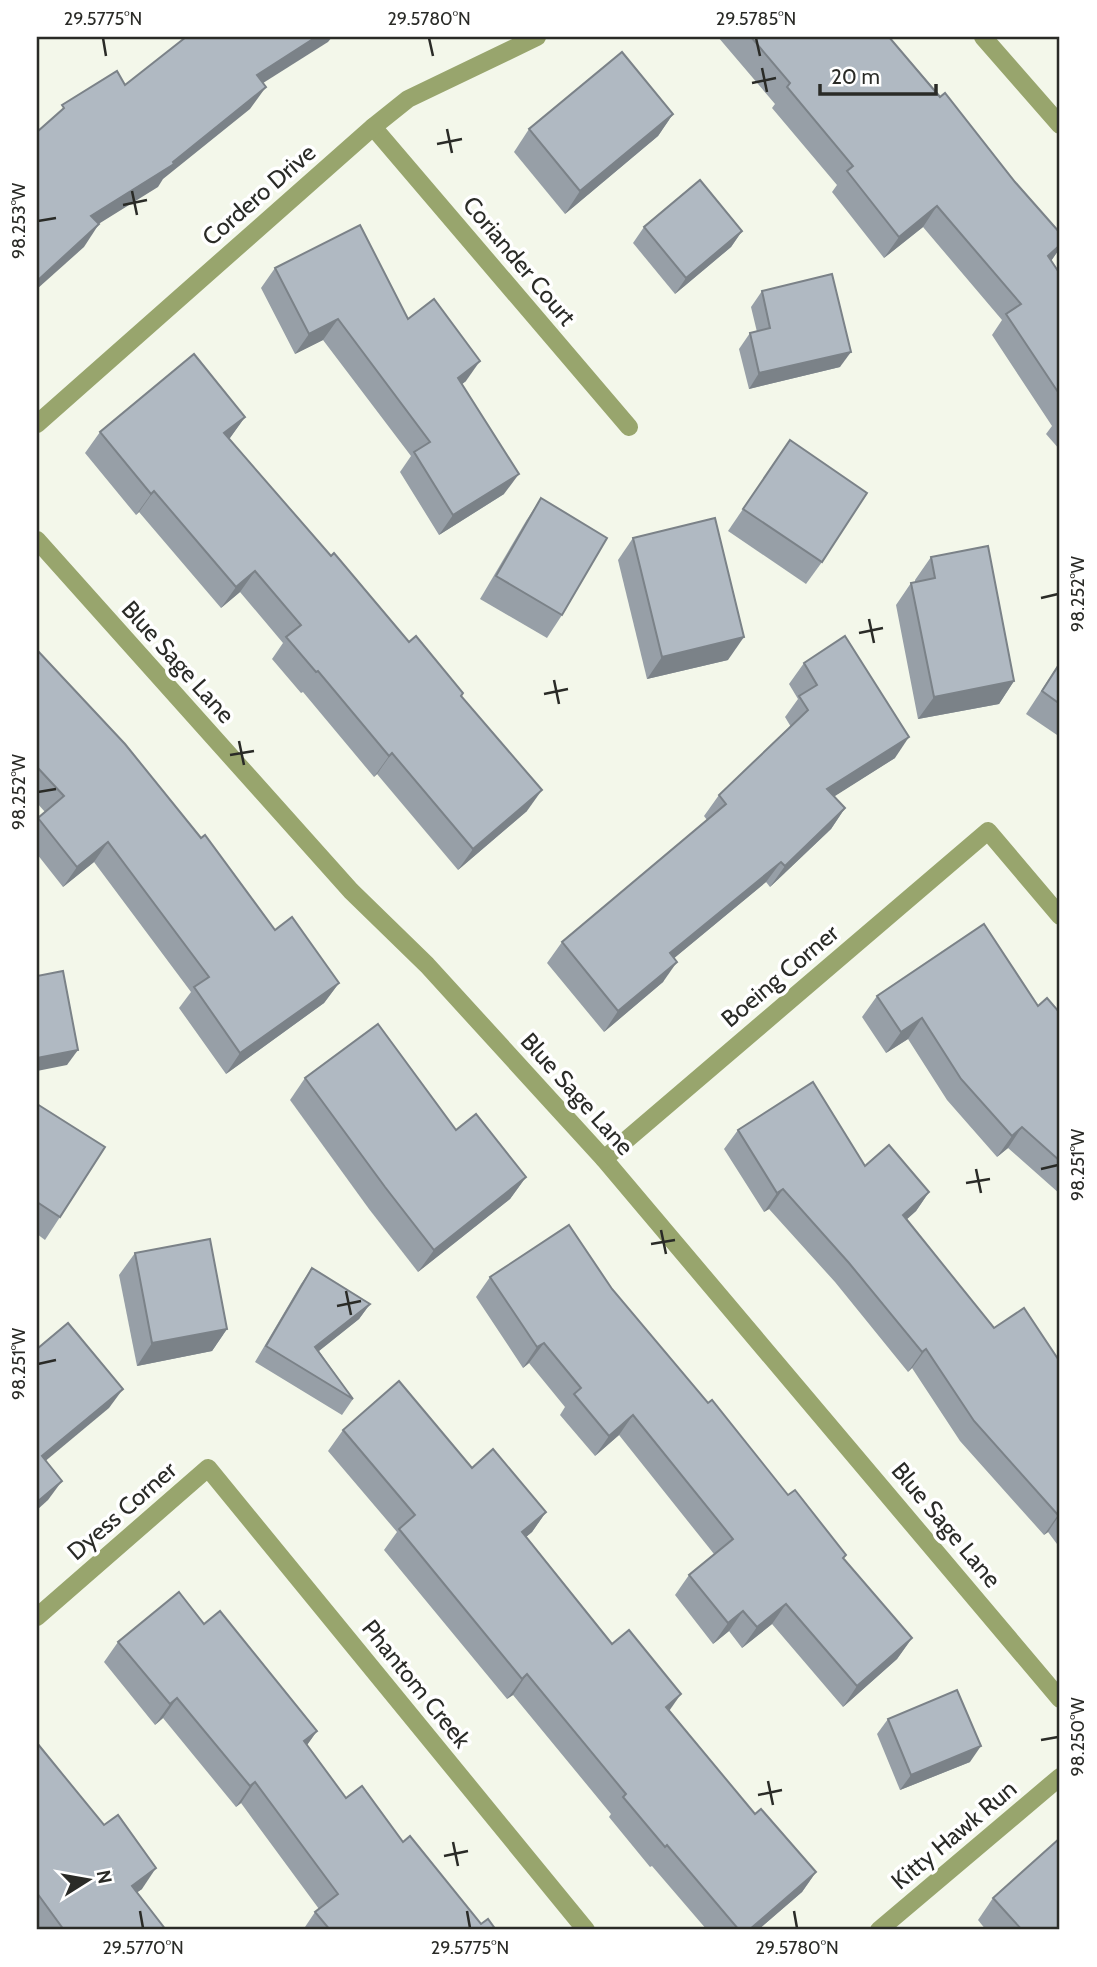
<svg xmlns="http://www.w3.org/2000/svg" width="1097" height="1967" viewBox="0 0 1097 1967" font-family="Cabin,sans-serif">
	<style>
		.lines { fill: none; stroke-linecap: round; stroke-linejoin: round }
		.minor { stroke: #98a56d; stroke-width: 18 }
		.wall { fill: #979fa7 }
		.shaded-wall { fill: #7b8288 }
		.building { fill: #b0b9c2; stroke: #7b8288; stroke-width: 2 }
		.ticks { fill: none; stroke: #2a2b27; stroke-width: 2.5 }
		.labels { text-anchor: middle; stroke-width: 7; stroke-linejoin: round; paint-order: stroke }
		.street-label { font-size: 24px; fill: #2a2b27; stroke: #fff }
		.neatline { fill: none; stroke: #2a2b27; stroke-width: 2.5 }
		.ticks-label { font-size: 18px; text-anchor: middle; fill: #2a2b27 }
	</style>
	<rect width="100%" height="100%" fill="#f3f7ea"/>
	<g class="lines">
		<g class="minor">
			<polyline points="983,37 1060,125"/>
			<polyline points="373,127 629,427"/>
			<polyline points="37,424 373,127 408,99 537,37"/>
			<polyline points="37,540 351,891 427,965 604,1159 1060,1699"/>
			<polyline points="604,1159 988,831 1060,916"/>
			<polyline points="37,1617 208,1468 586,1930"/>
			<polyline points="879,1930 1060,1777"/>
		</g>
	</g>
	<g class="wall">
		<polygon points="718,37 889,37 1060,233 1060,248 1051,261 1060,274 1060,450 1046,434 1052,426 992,335 1002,320 923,227 884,258 832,192 837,185 772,108 775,104"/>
		<polygon points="673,114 658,136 565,214 514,152 529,129"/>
		<polygon points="644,227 742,231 731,247 675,294 633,243"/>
		<polygon points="275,268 408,319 466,381 462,384 504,494 439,535 400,472 411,456 323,340 295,354 261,288"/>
		<polygon points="762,291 840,367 749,389 739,349 750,333 757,332 751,307"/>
		<polygon points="245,417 229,439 331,556 409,642 463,693 461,696 527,811 458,870 377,774 374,777 303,692 301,693 272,659 283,643 240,592 221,608 139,512 136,515 85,453 100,432"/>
		<polygon points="790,440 822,562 806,584 728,531"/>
		<polygon points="541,498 562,615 547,638 480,599 526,521"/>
		<polygon points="633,538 728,660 647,679 618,560"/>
		<polygon points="931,557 1014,681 999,704 918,719 896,605 911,583 915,582 915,580"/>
		<polygon points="37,650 275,930 339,983 324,1003 226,1074 179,1008 191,992 94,862 63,887 37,854 37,819 45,812 37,803"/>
		<polygon points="1060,662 1060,737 1026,714"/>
		<polygon points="804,663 895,758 834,796 845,808 831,829 770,887 766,882 674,958 663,982 604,1032 547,963 562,942 707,820 704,816 719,795 791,727 785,717 798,699 789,684"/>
		<polygon points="877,996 1038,1006 1060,1013 1060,1194 1008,1148 997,1157 947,1100 908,1039 886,1053 862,1017"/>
		<polygon points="305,1078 456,1130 526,1177 510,1199 418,1272 369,1209 290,1100"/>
		<polygon points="37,1104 60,1217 45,1240 37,1234"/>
		<polygon points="738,1130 865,1166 929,1192 916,1211 906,1220 994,1328 1060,1362 1060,1548 1048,1532 1044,1535 960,1441 912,1368 908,1372 835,1282 769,1209 764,1212 724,1149"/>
		<polygon points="135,1253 227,1329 212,1351 137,1366 119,1275"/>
		<polygon points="312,1268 370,1304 359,1319 319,1351 353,1399 342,1415 255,1362 301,1284"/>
		<polygon points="490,1277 612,1289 708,1403 912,1638 897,1659 843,1707 772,1624 742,1648 729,1631 713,1644 675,1595 689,1575 714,1554 619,1435 595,1456 560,1415 565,1407 529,1363 523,1368 476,1297"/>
		<polygon points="343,1430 472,1468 546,1512 532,1532 526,1537 612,1644 755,1814 816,1872 802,1892 758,1930 707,1930 652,1866 650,1867 609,1817 611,1814 513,1695 507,1699 384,1550 397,1532 328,1451"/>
		<polygon points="204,1624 317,1731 307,1745 346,1798 403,1842 481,1924 496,1930 303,1930 315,1912 319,1909 241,1803 236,1807 163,1718 155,1725 104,1662 118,1642"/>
		<polygon points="888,1719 970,1762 900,1790 877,1734"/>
		<polygon points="37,1743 142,1889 137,1892 166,1930 37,1930"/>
		<polygon points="993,1898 1060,1930 986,1930 978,1920"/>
	</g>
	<g class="shaded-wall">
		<polygon points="316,37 332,37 328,42 241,97 257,75"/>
		<polygon points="266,87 250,109 163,179 158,187 76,238 91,216 173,162"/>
		<polygon points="673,114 658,136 565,214 580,191"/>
		<polygon points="937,206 923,227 884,258 899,237"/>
		<polygon points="99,224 84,247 37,289 37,281"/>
		<polygon points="742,231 731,247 675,294 686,278"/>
		<polygon points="1060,245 1060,248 1051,261 1048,256"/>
		<polygon points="338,319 323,340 295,354 309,334"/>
		<polygon points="851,352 840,367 749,389 759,373"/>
		<polygon points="480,361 466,381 444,398 458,378"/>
		<polygon points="245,417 230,438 209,455 224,433"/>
		<polygon points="519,474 504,494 439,535 453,515"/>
		<polygon points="154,491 139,512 136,515 151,494"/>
		<polygon points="255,571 240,592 221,608 236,587"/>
		<polygon points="744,637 728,660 647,679 662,657"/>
		<polygon points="1014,681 999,704 918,719 934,697"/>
		<polygon points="909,737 895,758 813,810 827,789"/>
		<polygon points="392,753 377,774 374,777 389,756"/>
		<polygon points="542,790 527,811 458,870 473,849"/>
		<polygon points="845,808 831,829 770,887 785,866"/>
		<polygon points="108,842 94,862 63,887 77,867"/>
		<polygon points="781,862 766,882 655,974 670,953"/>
		<polygon points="677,962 663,982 604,1032 618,1011"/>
		<polygon points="339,983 324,1003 226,1074 240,1053"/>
		<polygon points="922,1018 908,1039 886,1053 901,1032"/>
		<polygon points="78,1050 67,1065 37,1071 37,1058"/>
		<polygon points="1022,1127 1008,1148 997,1157 1012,1136"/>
		<polygon points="526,1177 510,1199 418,1272 434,1250"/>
		<polygon points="783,1189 769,1209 764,1212 777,1193"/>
		<polygon points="929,1192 916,1211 889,1235 903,1215"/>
		<polygon points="370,1304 359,1319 305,1362 315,1347"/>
		<polygon points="227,1329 212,1351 137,1366 152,1343"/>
		<polygon points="544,1343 529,1363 523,1368 537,1347"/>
		<polygon points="926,1349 912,1368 908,1372 922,1352"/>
		<polygon points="123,1389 109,1408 37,1468 42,1456"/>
		<polygon points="633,1415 619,1435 595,1456 609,1436"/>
		<polygon points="62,1481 48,1500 37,1510 37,1502"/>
		<polygon points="546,1512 532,1532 508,1552 522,1532"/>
		<polygon points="1060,1514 1048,1532 1044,1535 1058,1515"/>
		<polygon points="786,1604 772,1624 742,1648 757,1627"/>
		<polygon points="743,1611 729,1631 713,1644 728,1623"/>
		<polygon points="912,1638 897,1659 843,1707 857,1686"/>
		<polygon points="527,1674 513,1695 507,1699 522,1679"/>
		<polygon points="681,1694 667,1714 666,1707"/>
		<polygon points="177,1698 163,1718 155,1725 170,1704"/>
		<polygon points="317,1731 302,1752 304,1741"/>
		<polygon points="981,1746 970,1762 900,1790 911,1775"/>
		<polygon points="255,1782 241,1803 236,1807 250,1786"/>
		<polygon points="156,1868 142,1889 117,1907 132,1886"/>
		<polygon points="816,1872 802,1892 758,1930 749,1930"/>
	</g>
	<g class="building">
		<polygon points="186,37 316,37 257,75 266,87 173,162 174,164 91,216 99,224 37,281 37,132 64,108 62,105 117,71 125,85"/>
		<polygon points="751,37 889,37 940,97 945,93 1015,182 1060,233 1060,245 1048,256 1060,274 1060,395 1006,314 1021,304 937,206 899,237 847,171 853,166 787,87 790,83"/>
		<polygon points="622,52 673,114 580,191 529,129"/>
		<polygon points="700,180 742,231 686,278 644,227"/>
		<polygon points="360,225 408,319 434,299 480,361 458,378 519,474 453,515 414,452 430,442 338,319 309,334 275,268"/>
		<polygon points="832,274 851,352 759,373 750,333 770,328 762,291"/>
		<polygon points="194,354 245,417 224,433 331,556 334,553 409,642 416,636 463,693 461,696 542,790 473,849 392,753 389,756 318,671 316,672 286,637 301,625 255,571 236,587 154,491 151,494 100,432"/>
		<polygon points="790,440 867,493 822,562 743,509"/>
		<polygon points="541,498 607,538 562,615 496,576"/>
		<polygon points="715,518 744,637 662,657 633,538"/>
		<polygon points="988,546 1014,681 934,697 911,583 935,578 931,557"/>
		<polygon points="845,636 909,737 827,789 845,808 785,866 781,862 670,953 677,962 618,1011 562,942 726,804 719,795 808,710 799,696 817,685 804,663"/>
		<polygon points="37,650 125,744 201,838 205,835 275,930 292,917 339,983 240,1053 194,987 209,977 108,842 77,867 38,818 64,796 37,767"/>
		<polygon points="1060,663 1060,704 1042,691"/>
		<polygon points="984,924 1038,1006 1047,998 1060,1013 1060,1161 1022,1127 1012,1136 961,1079 922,1018 901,1032 877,996"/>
		<polygon points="63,971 78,1050 37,1058 37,976"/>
		<polygon points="378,1024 456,1130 476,1114 526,1177 434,1250 385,1187 305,1078"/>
		<polygon points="813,1082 865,1166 889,1145 929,1192 903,1215 994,1328 1024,1308 1060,1362 1060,1513 1058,1515 974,1421 926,1349 922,1352 849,1263 783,1189 777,1193 738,1130"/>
		<polygon points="37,1104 105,1147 60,1217 37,1202"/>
		<polygon points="569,1225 612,1289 708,1403 712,1400 788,1495 795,1490 846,1555 843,1558 912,1638 857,1686 786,1604 757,1627 743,1611 728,1623 689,1575 733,1539 633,1415 609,1436 574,1394 581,1388 544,1343 537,1347 490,1277"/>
		<polygon points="210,1239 227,1329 152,1343 135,1253"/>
		<polygon points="312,1268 370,1304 315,1347 353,1399 266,1346"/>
		<polygon points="68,1323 123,1389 42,1456 62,1481 37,1502 37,1349"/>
		<polygon points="399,1381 472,1468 493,1449 546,1512 522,1532 612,1644 629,1630 681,1694 666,1707 755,1814 761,1809 816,1872 749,1930 739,1930 667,1845 665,1847 623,1797 626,1794 527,1674 522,1679 399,1529 415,1515 343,1430"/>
		<polygon points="179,1592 204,1624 220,1611 317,1731 304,1741 346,1798 362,1786 403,1842 410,1836 481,1924 488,1919 496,1930 330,1930 315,1912 338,1894 255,1782 250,1786 177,1698 170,1704 118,1642"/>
		<polygon points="957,1690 981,1746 911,1775 888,1719"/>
		<polygon points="37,1743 104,1825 118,1815 156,1868 132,1886 166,1930 64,1930 37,1893"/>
		<polygon points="1060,1838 1060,1930 1022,1930 993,1898"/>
	</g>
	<path class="ticks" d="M103 38 106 56M429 38 433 56M756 38 760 56M762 68 767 92M752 83 776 78M447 129 452 153M437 144 462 139M132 191 137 215M123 205 147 200M38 221 56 218M1041 598 1058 594M869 619 874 643M859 633 883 628M554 680 559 704M544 694 568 689M239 741 244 765M230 755 254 751M38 792 56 789M976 1169 981 1193M1041 1169 1058 1165M966 1183 990 1179M661 1230 666 1254M651 1244 675 1240M346 1291 351 1315M337 1306 361 1301M38 1364 56 1360M1041 1740 1058 1737M768 1781 773 1805M758 1795 782 1790M453 1842 458 1866M444 1856 468 1851M140 1911 143 1928M467 1911 470 1928M794 1911 797 1928"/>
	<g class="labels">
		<g class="street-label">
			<text transform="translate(259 195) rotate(-41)" y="8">Cordero Drive</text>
			<text transform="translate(519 261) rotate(50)" y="8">Coriander Court</text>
			<text transform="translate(178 662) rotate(48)" y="8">Blue Sage Lane</text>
			<text transform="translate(780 976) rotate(-40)" y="8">Boeing Corner</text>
			<text transform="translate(577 1094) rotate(48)" y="8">Blue Sage Lane</text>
			<text transform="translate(122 1511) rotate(-41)" y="8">Dyess Corner</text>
			<text transform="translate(946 1525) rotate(50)" y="8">Blue Sage Lane</text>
			<text transform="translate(416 1684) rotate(51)" y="8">Phantom Creek</text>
			<text transform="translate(954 1835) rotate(-40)" y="8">Kitty Hawk Run</text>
		</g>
	</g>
	<rect width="1097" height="1967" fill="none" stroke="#ffffff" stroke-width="77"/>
	<g transform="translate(88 1880) rotate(79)" stroke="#ffffff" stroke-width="5" paint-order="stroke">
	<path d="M0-5L12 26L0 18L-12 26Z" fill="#2a2b27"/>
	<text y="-10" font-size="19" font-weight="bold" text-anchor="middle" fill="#2a2b27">N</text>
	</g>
	<path d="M820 84v10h116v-10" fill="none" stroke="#2a2b27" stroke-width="3.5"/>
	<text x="831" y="84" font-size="21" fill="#2a2b27" stroke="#ffffff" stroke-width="5" paint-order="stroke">20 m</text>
	<rect x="38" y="38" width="1020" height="1890" class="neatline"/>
	<g class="ticks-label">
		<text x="103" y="25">29.5775°N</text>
		<text x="429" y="25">29.5780°N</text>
		<text x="756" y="25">29.5785°N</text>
		<text transform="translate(19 221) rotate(-90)" y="6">98.253°W</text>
		<text transform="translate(1078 594) rotate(-90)" y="6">98.252°W</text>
		<text transform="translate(19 792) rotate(-90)" y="6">98.252°W</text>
		<text transform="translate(1078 1165) rotate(-90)" y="6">98.251°W</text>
		<text transform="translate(19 1364) rotate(-90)" y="6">98.251°W</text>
		<text transform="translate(1078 1737) rotate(-90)" y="6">98.250°W</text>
		<text x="143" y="1954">29.5770°N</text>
		<text x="470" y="1954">29.5775°N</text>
		<text x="797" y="1954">29.5780°N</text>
	</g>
</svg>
